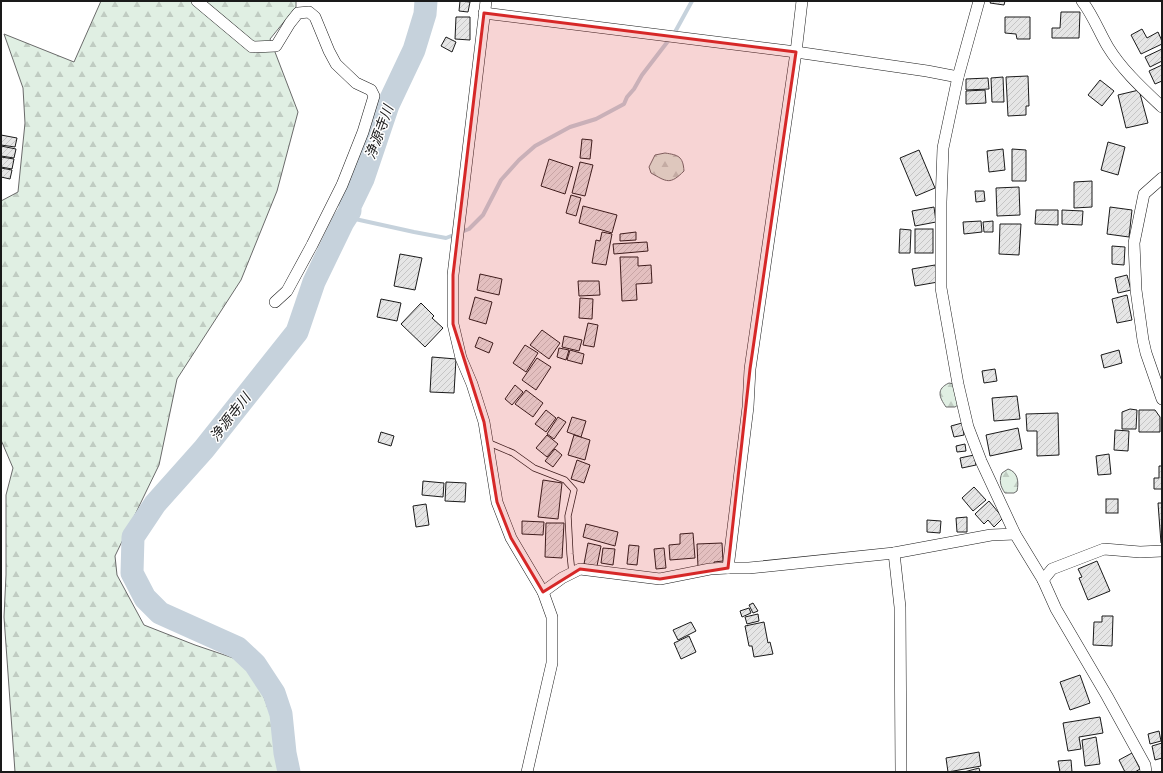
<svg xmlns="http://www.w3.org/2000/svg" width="1163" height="773" viewBox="0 0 1163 773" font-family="'Sofia Sans Condensed','Noto Sans JP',sans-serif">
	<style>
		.forest { fill: url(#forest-firs); stroke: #6a6a6a }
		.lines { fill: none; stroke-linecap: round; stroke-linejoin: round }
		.stream { stroke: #c6d2dc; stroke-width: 4 }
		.river { stroke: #c6d2dc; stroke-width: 23 }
		.building { fill: url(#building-hatch); stroke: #1a1a1a }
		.lane-casing { stroke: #1a1a1a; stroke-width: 7 }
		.street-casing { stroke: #1a1a1a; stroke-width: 12 }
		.lane { stroke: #fff; stroke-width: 5.5 }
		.street { stroke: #fff; stroke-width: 11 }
		.marked { fill: #d62828; fill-opacity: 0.2; stroke: #d62828; stroke-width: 3; stroke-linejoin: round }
		.labels { text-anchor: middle; stroke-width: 3; stroke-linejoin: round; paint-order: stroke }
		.water-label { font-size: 14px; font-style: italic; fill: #1a1a1a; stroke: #fff }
	</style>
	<defs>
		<pattern id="forest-firs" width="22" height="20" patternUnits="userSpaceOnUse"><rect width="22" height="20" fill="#e0efe3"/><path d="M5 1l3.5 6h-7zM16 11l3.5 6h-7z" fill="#c0ccc2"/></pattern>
		<pattern id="building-hatch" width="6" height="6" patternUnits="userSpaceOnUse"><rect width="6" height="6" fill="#e6e6e6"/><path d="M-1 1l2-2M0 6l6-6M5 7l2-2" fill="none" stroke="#c5c5c5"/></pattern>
	</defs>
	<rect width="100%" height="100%" fill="#fff"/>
	<g class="forest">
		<polygon points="101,1 296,1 296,7 270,39 298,112 277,191 241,280 177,379 159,465 115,556 117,575 144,625 195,645 251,664 276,728 281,772 15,772 4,617 6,575 6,495 13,468 1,440 1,201 18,192 25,123 23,88 4,34 74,62"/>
		<path d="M665 153C678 155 683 156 684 171 670 185 667 182 651 173L649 167 655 155Z"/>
		<path d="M949 383 954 384 958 405 955 407H946C939 397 936 389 949 383Z"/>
		<path d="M1008 469C1018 472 1019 482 1017 491L1014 493H1005C1000 486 999 480 1002 473Z"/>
	</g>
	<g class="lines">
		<polyline class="stream" points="346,217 414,232 446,238 469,229 483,215 501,180 519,160 535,146 570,127 596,119 624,104 627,97 634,89 642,75 675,32 692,1"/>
		<polyline class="river" points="289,772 285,753 281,714 274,693 255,664 238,648 160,613 145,598 132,573 133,537 155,504 204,449 297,332 314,282 343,222 350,211 350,206 363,179 388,105 414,50 425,14 426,1"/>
	</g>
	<g class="building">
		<polygon points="460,1 470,2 468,12 459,11"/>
		<polygon points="991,1 1005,1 1004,5 990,3"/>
		<polygon points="1061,12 1080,12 1079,38 1052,38 1052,28 1060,28"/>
		<polygon points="456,17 470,17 470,40 455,39"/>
		<polygon points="1005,17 1030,17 1030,39 1017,39 1016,34 1005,33"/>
		<polygon points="1142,29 1147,38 1158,32 1162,41 1162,44 1141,54 1131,35"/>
		<polygon points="446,37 456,42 452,52 441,46"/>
		<polygon points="1162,49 1162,61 1150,67 1145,57"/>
		<polygon points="1162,65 1162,81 1155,84 1149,71"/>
		<polygon points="1028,76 1029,106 1026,106 1026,115 1008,116 1006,77"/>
		<polygon points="1003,77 1004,102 992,102 991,78"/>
		<polygon points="988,78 989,89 966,90 966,79"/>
		<polygon points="1100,80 1114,91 1102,106 1088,95"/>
		<polygon points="985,90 986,103 966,104 966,91"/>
		<polygon points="1139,90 1148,123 1126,128 1118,95"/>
		<polygon points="1,135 17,138 15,147 1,145"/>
		<polygon points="582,139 592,140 590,159 580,158"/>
		<polygon points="1108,142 1125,147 1118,175 1101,170"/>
		<polygon points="1,146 16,149 14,158 1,156"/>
		<polygon points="1003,149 1005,170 989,172 987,151"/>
		<polygon points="1012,149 1026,150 1026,181 1012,181"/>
		<polygon points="919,150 935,188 916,196 900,158"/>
		<polygon points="1,157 14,159 12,169 1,167"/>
		<polygon points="549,159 573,167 565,194 541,186"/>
		<polygon points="580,162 593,165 585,196 572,193"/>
		<polygon points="1,168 12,170 10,179 1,177"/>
		<polygon points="1092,181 1092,207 1074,208 1074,182"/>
		<polygon points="1019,187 1020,215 997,216 996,188"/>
		<polygon points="975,191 984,191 985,201 976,202"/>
		<polygon points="571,195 581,198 576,216 566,213"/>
		<polygon points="583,206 617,215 612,233 579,223"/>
		<polygon points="934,207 936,222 915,226 912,211"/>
		<polygon points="1110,207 1132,210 1129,237 1107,234"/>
		<polygon points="1036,210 1058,210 1058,225 1035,224"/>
		<polygon points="1062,210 1083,211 1082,225 1062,224"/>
		<polygon points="981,221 982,232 964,234 963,222"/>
		<polygon points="993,221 993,232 984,232 983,222"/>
		<polygon points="1000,224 1021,224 1019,255 999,254"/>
		<polygon points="900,229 911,230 910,253 899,253"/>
		<rect x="915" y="229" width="18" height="24"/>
		<polygon points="602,232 612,234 606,265 592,263 596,240 600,241"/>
		<polygon points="636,232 636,240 620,241 620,234"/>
		<polygon points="647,242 648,251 614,254 613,244"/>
		<polygon points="1112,246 1125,247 1124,265 1112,264"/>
		<polygon points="400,254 422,258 415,290 394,286"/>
		<polygon points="620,257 638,257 638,266 651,265 652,283 636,284 637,300 622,301"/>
		<polygon points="935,265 938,282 915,286 912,269"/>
		<polygon points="480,274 502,279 499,295 477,290"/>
		<polygon points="1127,275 1131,290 1118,293 1115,278"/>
		<polygon points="578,281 599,281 600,295 579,296"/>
		<polygon points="1127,295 1132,320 1117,323 1112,299"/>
		<polygon points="475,297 492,302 486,324 469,319"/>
		<polygon points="580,298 593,299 592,319 579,318"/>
		<polygon points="381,299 401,303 397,321 377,317"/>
		<polygon points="421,303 434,316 432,318 443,328 425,347 401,324"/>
		<polygon points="588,323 598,325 594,347 583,345"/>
		<polygon points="542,330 560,343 549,359 530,345"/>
		<polygon points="564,336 582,340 579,351 562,347"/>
		<polygon points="479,337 493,343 489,353 475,347"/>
		<polygon points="525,345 538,353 526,372 513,363"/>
		<polygon points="559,348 569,350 566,360 557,357"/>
		<polygon points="570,350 584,354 582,364 567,360"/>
		<polygon points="1119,350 1122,363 1104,368 1101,355"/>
		<polygon points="432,357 456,359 454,393 430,392"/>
		<polygon points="537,358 551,367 536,390 522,380"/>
		<polygon points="995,369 997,381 984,383 982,371"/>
		<polygon points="515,385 523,392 512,405 505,399"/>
		<polygon points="526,390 543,403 533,417 515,404"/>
		<polygon points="1017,396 1020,419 994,421 992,398"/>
		<polygon points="1130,409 1137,410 1136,429 1122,429 1122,412"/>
		<polygon points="546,410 556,418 546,432 535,424"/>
		<polygon points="1139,410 1155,410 1160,417 1160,432 1139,432"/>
		<polygon points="1058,413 1059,455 1037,456 1037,431 1027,431 1026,414"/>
		<polygon points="558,417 566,422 554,439 547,434"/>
		<polygon points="572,417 586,421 581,437 567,432"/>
		<polygon points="962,423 964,435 954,437 951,426"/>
		<polygon points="1018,428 1022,449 990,456 986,435"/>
		<polygon points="1115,430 1129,431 1128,451 1114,450"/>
		<polygon points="381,432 394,436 391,446 378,442"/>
		<polygon points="547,435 558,444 547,457 536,448"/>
		<polygon points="574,435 590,440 585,460 568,455"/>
		<polygon points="965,444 966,451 957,452 956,446"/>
		<polygon points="555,449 562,455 553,467 545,461"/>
		<polygon points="1109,454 1111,474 1098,475 1096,456"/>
		<polygon points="974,455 976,465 962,468 960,458"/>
		<polygon points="577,460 590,465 584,483 571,479"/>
		<polygon points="1159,466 1162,466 1162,489 1154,489 1154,478 1159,478"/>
		<polygon points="543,480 562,483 558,519 538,517"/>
		<polygon points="423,481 444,483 443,497 422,495"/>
		<polygon points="446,482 466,483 465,502 445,501"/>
		<polygon points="974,487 986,500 973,511 962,498"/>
		<rect x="1106" y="499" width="12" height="14"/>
		<polygon points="989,501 1003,518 994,527 988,520 984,524 975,514"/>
		<polygon points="1158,503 1162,503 1162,543 1161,543"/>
		<polygon points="426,504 429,525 416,527 413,506"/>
		<polygon points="967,517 967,532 957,532 956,518"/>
		<polygon points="927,520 941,521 940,533 927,532"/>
		<polygon points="522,521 544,522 543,535 522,534"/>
		<polygon points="546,523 564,523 562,558 545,557"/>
		<polygon points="586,524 618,532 615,546 583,537"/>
		<polygon points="693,533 695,558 670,560 669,545 680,544 680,534"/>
		<polygon points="588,543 601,546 597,566 584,564"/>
		<polygon points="722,543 723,561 714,562 714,566 698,567 697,544"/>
		<polygon points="629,545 639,546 637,565 627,564"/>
		<polygon points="603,548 615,549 613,565 601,563"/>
		<polygon points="664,548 666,568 656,569 654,549"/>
		<polygon points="1097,561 1110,591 1088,600 1079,578 1082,577 1078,569"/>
		<polygon points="753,603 758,611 753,613 749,605"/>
		<polygon points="749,608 751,613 742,617 740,611"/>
		<polygon points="758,614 759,621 747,624 745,617"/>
		<polygon points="1102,616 1113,616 1112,646 1093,645 1094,622 1102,622"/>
		<polygon points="691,622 696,631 678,640 673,630"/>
		<polygon points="764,622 768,643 770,642 773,654 754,657 752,646 749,646 745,626"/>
		<polygon points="689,636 696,652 681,659 674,643"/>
		<polygon points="1080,675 1090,703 1070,710 1060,682"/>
		<polygon points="1100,717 1103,733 1079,737 1081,749 1068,751 1063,723"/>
		<polygon points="1159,731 1161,741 1150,744 1148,734"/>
		<polygon points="1096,737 1100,764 1085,766 1082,740"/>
		<polygon points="1162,743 1162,758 1155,760 1152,746"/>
		<polygon points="979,752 981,766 948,772 946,758"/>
		<polygon points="1132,753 1140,769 1135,772 1125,772 1119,760"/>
		<polygon points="1071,760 1072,772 1060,772 1058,761"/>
		<polygon points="979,768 980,772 964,772"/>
	</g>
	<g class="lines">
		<defs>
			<polyline id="lane" points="487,442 513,453 534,468 565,480 574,490 568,516 570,554 572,573"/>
			<g id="street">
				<polyline points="197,1 252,47 276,46 290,23 298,13 309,12 315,17 329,51 336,64 356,83 371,90 374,96 363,132 342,185 312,245 287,291 275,302"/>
				<polyline points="486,1 453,275 453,324 461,358 472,384 484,422 497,502 511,538 543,592 552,617 552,663 527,772"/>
				<polyline points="979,1 958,77 943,148 941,202 941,288 958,384 968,427 981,461 1015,534 1043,580 1056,609 1107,696 1145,765 1146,772"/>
				<path d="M1082 1C1093 15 1099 32 1108 47 1122 70 1143 89 1162 107"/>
				<polyline points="484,13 796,52 927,71 958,77"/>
				<polyline points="1162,178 1144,194 1134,243 1136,290 1143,340 1146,353 1162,399"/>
				<polyline points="894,553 900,607 901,772"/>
				<polyline points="728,568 748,407 750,369 796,52 802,1"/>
				<polyline points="1043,580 1052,569 1104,549 1140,552 1162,551"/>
				<polyline points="543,592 562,578 580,569 660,579 710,569 728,568 749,568 894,553 991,535 1015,534"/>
			</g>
		</defs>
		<use href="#lane" class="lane-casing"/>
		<use href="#street" class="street-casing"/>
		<use href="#lane" class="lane"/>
		<use href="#street" class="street"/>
	</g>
	<path class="marked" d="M484 13 796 52 750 369 728 568 660 579 580 569 543 592 511 538 497 502 484 422 453 324V275Z"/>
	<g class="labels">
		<g class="water-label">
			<text transform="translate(379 132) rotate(-70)" y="5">浄源寺川</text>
			<text transform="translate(230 417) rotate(-52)" y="5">浄源寺川</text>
		</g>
	</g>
	<rect width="1163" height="773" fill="none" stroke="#1a1a1a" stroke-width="4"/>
</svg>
